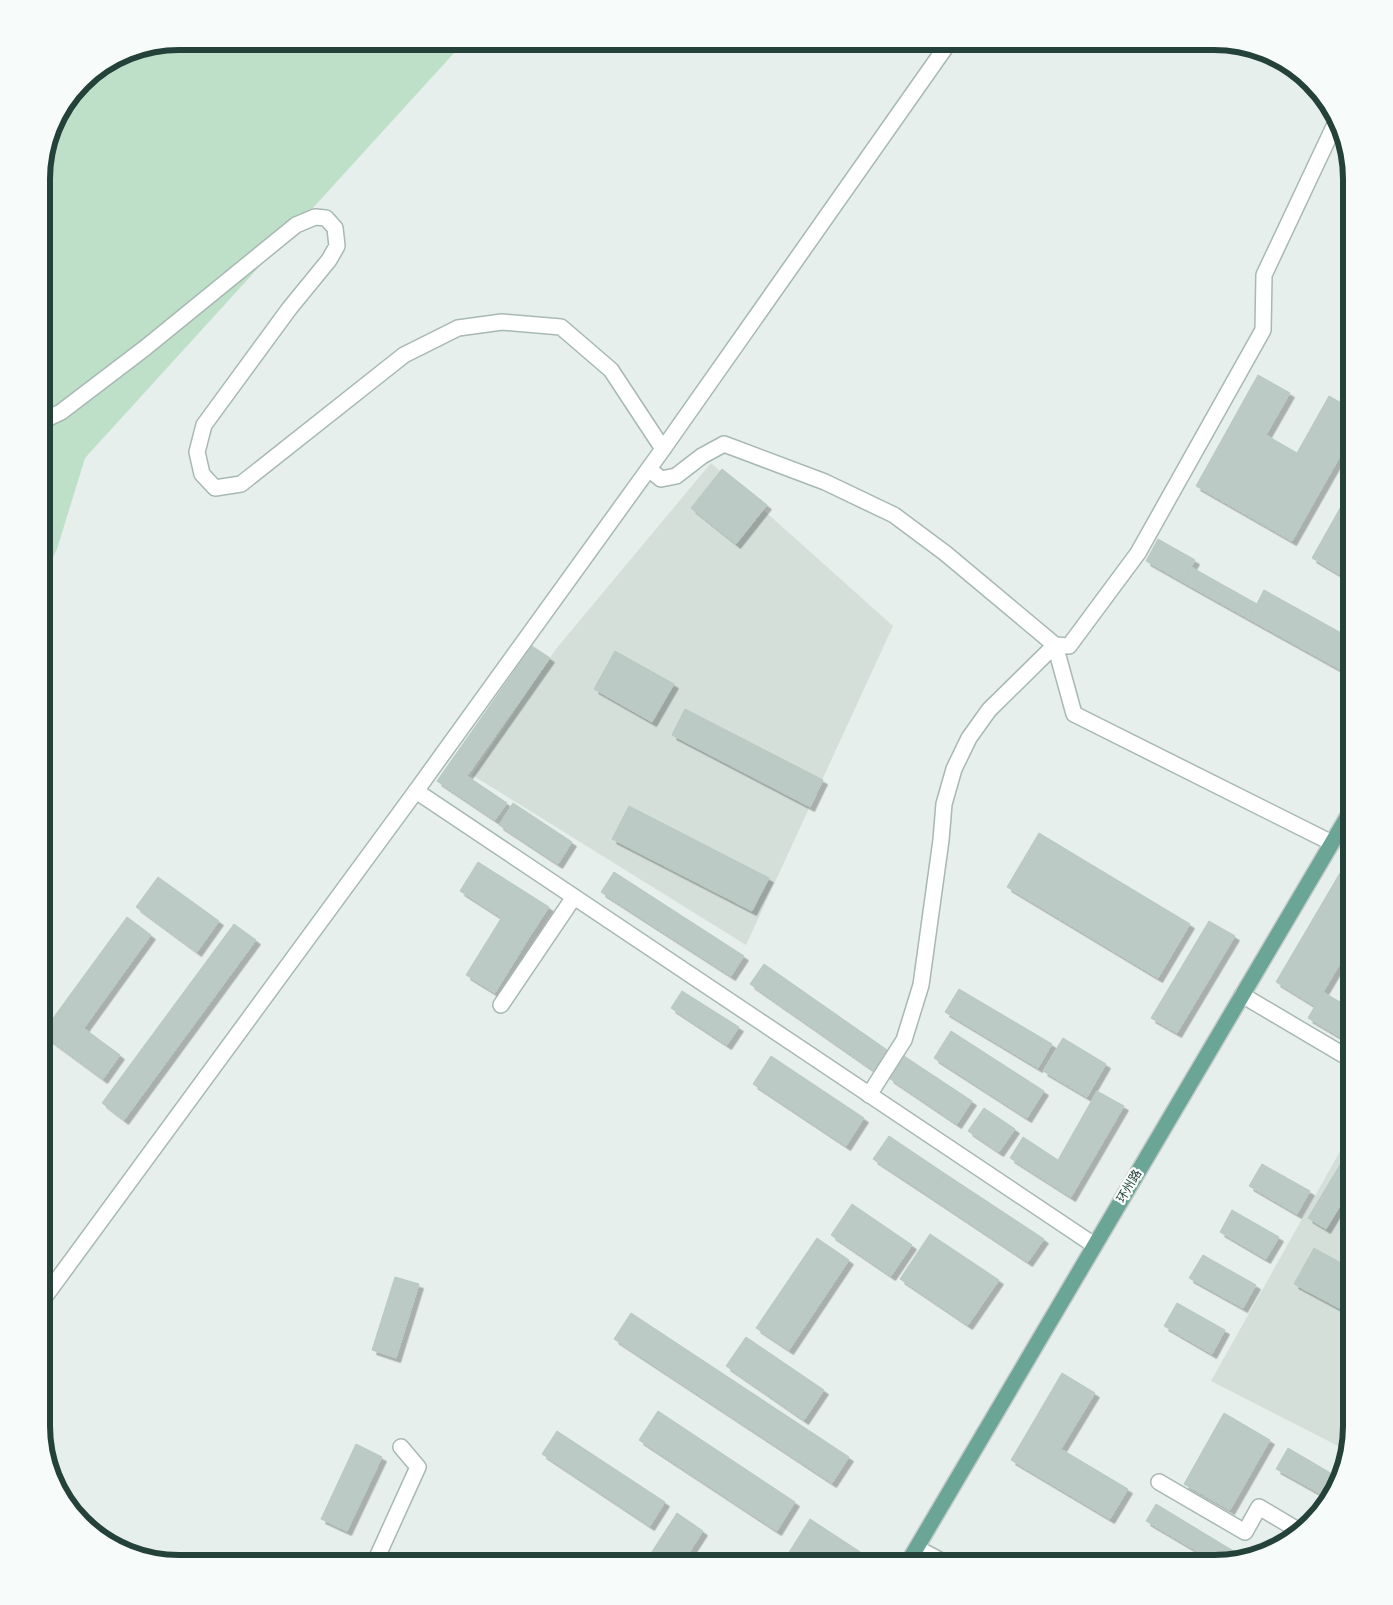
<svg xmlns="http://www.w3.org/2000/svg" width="1393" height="1605" viewBox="0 0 1393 1605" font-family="'Varela Round','Noto Sans SC',sans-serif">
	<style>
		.built { fill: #d4dfda }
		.green { fill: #bfe0c8 }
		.building { fill: #bbcac4; stroke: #b8c9c2; filter: url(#shadow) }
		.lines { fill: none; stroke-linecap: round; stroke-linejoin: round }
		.minor-casing { stroke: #a8b8b2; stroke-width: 18 }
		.major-casing { stroke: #c2cac8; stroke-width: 18 }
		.minor { stroke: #fff; stroke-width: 15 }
		.major { stroke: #6aa596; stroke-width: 15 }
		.labels { text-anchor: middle; stroke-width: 4.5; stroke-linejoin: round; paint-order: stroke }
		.street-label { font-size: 12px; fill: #24423a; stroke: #f7fbf9 }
		.rim { fill: none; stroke: #24423a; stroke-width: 6 }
	</style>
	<defs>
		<filter id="shadow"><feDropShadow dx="4.5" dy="4.5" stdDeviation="0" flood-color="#0004"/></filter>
	</defs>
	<rect width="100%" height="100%" fill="#e6efeb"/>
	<g class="built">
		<polygon points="711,463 893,626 746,945 472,775 556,649"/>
		<polygon points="1352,1130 1352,1426 1346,1450 1211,1381"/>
	</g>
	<polygon class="green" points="179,41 465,41 85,458 57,549 41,582 42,170 56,118 88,76 127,52"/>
	<g class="building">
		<polygon points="1258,375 1290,393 1266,435 1297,453 1329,396 1352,409 1352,435 1292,541 1196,486"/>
		<polygon points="722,469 767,505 736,544 691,508"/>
		<polygon points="1352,487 1352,563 1344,577 1312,558"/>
		<polygon points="1158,539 1195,560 1183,582 1146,561"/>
		<polygon points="1191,567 1257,604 1249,619 1183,582"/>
		<polygon points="1264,590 1352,639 1352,672 1350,675 1249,619"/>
		<polygon points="532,646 550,658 467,776 507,803 495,820 437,781"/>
		<polygon points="615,651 674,684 652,722 594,689"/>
		<polygon points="685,709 823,780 810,807 672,735"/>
		<polygon points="513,803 572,842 558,864 499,825"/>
		<polygon points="629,806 769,878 752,911 612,839"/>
		<polygon points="1039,833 1190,924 1158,978 1007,887"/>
		<polygon points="478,862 549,907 530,936 460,891"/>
		<polygon points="614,872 744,956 731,976 601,892"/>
		<polygon points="1340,873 1352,880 1352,943 1315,1006 1276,982"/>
		<polygon points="158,877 219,921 197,952 136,907"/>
		<polygon points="127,917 151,935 84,1028 59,1010"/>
		<polygon points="502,917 530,936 495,993 466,975"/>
		<polygon points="1209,921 1235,936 1177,1033 1151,1018"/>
		<polygon points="234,924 256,940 124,1120 102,1103"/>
		<polygon points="764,964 890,1052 876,1072 750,984"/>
		<polygon points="959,989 1052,1044 1038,1068 945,1012"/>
		<polygon points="682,991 739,1027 727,1045 671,1008"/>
		<polygon points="1323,992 1352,1009 1352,1044 1308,1018"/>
		<polygon points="59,1010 120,1055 103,1079 42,1034"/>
		<polygon points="951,1031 1044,1091 1027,1118 934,1058"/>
		<polygon points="1063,1038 1106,1064 1087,1097 1043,1071"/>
		<polygon points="771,1056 864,1118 846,1146 753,1084"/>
		<polygon points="904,1056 972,1101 957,1124 889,1078"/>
		<polygon points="1097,1091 1124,1106 1071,1197 1010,1158 1023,1137 1058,1160"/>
		<polygon points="984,1108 1015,1129 999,1152 968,1131"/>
		<polygon points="889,1136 944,1173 929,1196 873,1159"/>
		<polygon points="1352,1145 1352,1186 1326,1229 1308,1218"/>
		<polygon points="1262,1164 1310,1191 1297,1214 1249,1186"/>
		<polygon points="944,1173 1044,1239 1028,1262 929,1196"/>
		<polygon points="852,1204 912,1245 891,1276 831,1235"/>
		<polygon points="1232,1210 1279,1237 1266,1259 1220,1232"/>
		<polygon points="930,1234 999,1280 968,1325 900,1279"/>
		<polygon points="817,1238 849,1260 789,1350 756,1328"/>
		<polygon points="1314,1248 1352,1269 1352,1315 1294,1284"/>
		<polygon points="1203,1255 1256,1285 1243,1308 1189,1278"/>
		<polygon points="395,1277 419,1284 396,1358 372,1350"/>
		<polygon points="1177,1303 1225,1330 1212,1354 1164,1326"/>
		<polygon points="631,1313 849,1457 832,1483 614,1339"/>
		<polygon points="746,1337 824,1390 804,1420 726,1366"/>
		<polygon points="1062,1373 1095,1393 1061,1449 1128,1489 1110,1519 1011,1460"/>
		<polygon points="658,1411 795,1502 777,1531 639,1440"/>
		<polygon points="1224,1413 1270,1440 1230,1510 1184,1484"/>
		<polygon points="557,1431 665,1502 650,1526 542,1454"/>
		<polygon points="356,1444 382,1457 347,1531 321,1519"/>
		<polygon points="1288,1448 1339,1478 1337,1487 1328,1498 1276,1469"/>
		<polygon points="1156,1504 1240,1555 1237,1560 1217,1563 1146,1521"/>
		<polygon points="677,1513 703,1531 682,1564 644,1564"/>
		<polygon points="810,1519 865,1555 860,1564 796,1564 786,1557"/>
	</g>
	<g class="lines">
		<defs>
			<g id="minor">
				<polyline points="42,421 61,412 145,348 296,225 315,217 326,218 335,228 337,246 329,260 289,309 204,425 197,452 202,474 215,488 241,484 404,355 458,328 502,322 561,327 611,370 663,449"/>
				<polyline points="649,469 661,479 676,476 702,456 724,444 825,482 894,515 945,553 1055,645 1069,646 1138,553 1263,330 1264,275 1337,120"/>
				<polyline points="1055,645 1074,714 1332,843"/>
				<polyline points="416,791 1094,1245"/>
				<polyline points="1242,995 1352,1060"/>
				<polyline points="501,1005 574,897"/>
				<polyline points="869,1095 904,1040 921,985 941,840 944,804 954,769 969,738 989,710 1055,645"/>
				<polyline points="41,1302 416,791 663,449 950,41"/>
				<polyline points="1159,1482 1245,1532 1259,1507 1301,1532"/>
				<polyline points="917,1548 947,1564"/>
				<polyline points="374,1564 418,1467 401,1447"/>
			</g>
			<polyline id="major" points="907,1564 1352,809"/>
		</defs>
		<use href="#minor" class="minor-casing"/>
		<use href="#major" class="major-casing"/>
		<use href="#minor" class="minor"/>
		<use href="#major" class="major"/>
	</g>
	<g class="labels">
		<g class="street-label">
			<text transform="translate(1129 1186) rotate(-59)" y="4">环州路</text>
		</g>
	</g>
	<path d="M0 0H1393V1605H0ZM179 50H1214A129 129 0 0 1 1343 179V1426A129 129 0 0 1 1214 1555H179A129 129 0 0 1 50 1426V179A129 129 0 0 1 179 50Z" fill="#f7fbf9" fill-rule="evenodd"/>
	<path class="rim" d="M179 50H1214A129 129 0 0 1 1343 179V1426A129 129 0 0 1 1214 1555H179A129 129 0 0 1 50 1426V179A129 129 0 0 1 179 50Z"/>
</svg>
